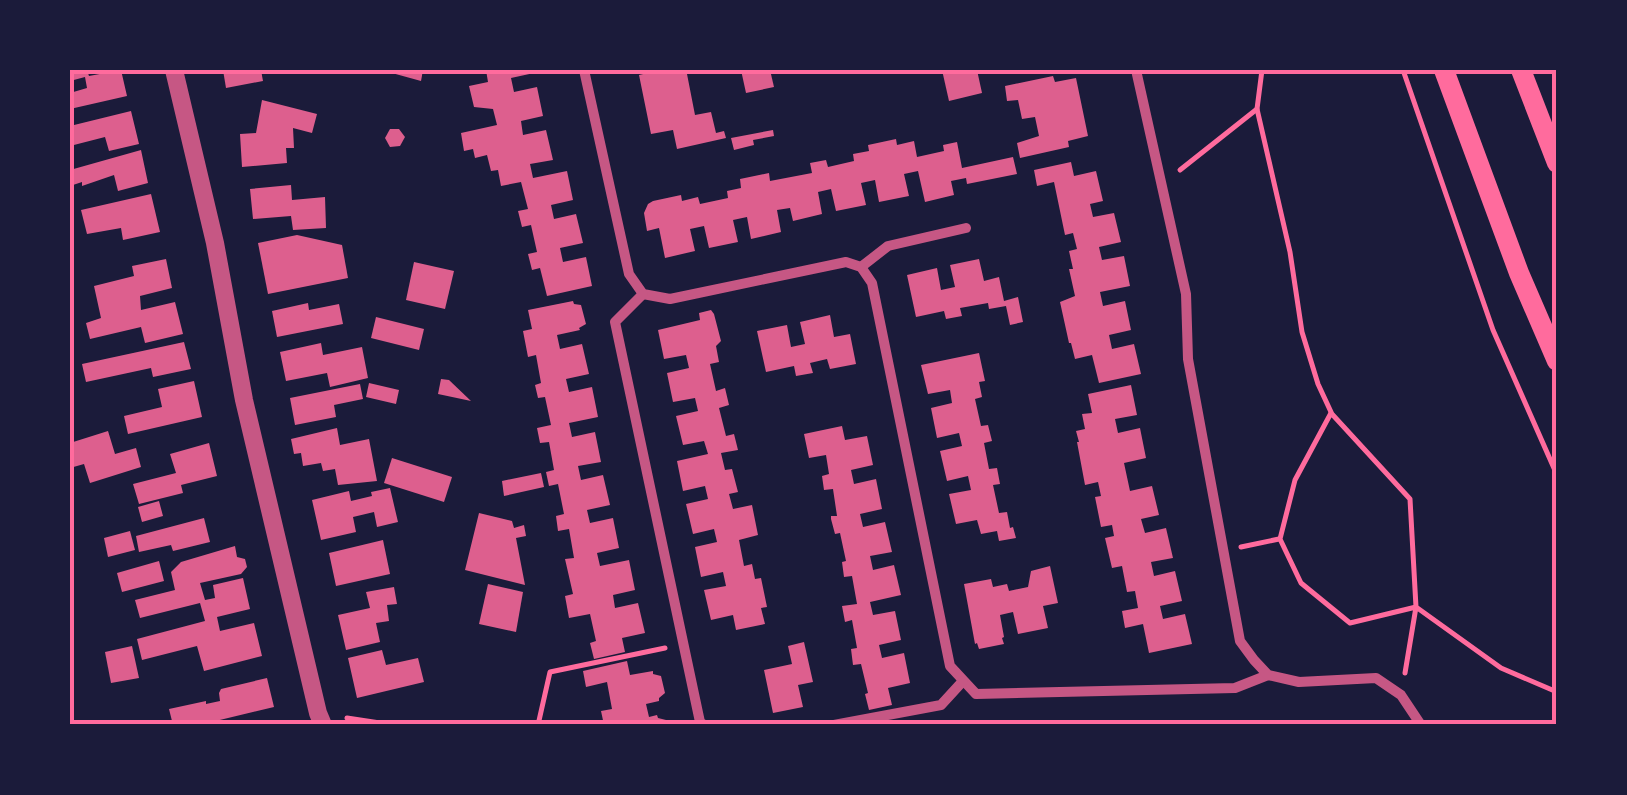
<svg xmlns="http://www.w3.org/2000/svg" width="1627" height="795" viewBox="0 0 1627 795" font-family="'Libre Baskerville',serif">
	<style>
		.building { fill: #dd5f8e }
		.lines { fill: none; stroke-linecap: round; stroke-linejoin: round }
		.path { stroke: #ff6b9d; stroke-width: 5 }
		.minor { stroke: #c65784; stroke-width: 10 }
		.tertiary { stroke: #c65784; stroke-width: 18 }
		.secondary { stroke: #ff6b9d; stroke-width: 20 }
		.neatline { fill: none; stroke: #ff6b9d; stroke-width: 4 }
	</style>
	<rect width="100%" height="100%" fill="#1b1b3a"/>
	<g class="building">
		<polygon points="70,70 87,70 89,76 121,70 127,96 70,109 70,93 87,88 85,77 70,81"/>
		<polygon points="223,70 261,70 263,81 226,88"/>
		<polygon points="381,70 423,70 421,81"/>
		<polygon points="486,70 533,70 534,73 511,78 514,92 537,87 543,116 521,121 523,135 546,130 553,160 530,164 533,178 567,171 573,200 551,205 554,219 576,214 583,243 560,248 563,262 586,257 592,286 547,296 540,268 532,270 528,254 537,252 531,225 522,227 518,211 528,209 521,182 501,186 498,170 491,171 487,155 475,158 473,149 464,151 461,133 497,125 493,109 474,107 469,86 488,82"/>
		<polygon points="660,70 696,70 687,74 695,115 711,112 716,133 724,131 726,138 677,149 673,130 651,134 639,75"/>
		<polygon points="741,70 770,70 774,87 746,93"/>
		<polygon points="942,70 977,70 982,93 949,101"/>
		<polygon points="1053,76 1055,82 1076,78 1088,136 1068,141 1069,147 1020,158 1017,143 1039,136 1035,117 1022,119 1018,100 1007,101 1005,86"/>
		<polygon points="262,100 317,114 312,133 293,128 294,148 286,148 287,163 242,167 240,134 256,133"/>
		<polygon points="131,111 139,144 109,151 105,137 70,146 70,126"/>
		<polygon points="390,129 399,129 405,137 400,146 390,147 385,138"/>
		<polygon points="773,130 774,136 753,140 754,145 734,150 731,138"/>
		<polygon points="896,139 897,145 914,141 917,157 944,151 943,145 957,142 962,168 1013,157 1017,174 967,184 966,178 951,181 954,195 925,202 918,171 904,174 909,196 879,202 875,180 861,183 866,205 836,211 831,189 818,192 822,214 793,221 790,208 777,210 781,232 751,239 747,217 733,220 738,242 709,248 704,226 690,229 695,251 665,258 659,228 647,231 644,213 648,204 653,201 681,195 682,201 698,197 700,204 728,198 727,191 741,188 740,179 769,173 770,181 812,173 810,163 826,160 828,167 854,161 853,154 869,151 868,145"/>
		<polygon points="141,150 148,183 118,191 114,175 82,186 82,182 70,186 70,170"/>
		<polygon points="1071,162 1074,176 1096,171 1103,201 1090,204 1093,217 1114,213 1121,242 1099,247 1102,260 1124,256 1130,286 1100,292 1103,306 1125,301 1131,330 1109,335 1112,349 1134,344 1141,374 1099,383 1092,355 1075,359 1071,343 1069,343 1060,302 1075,296 1069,269 1073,269 1069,251 1077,249 1073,233 1065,235 1054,182 1037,186 1034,170"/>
		<polygon points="291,185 292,200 325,197 326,228 293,230 291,216 253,219 250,189"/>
		<polygon points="151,194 160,232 123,240 121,228 87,234 81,210"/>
		<polygon points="297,235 342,245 348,278 268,294 258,243"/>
		<polygon points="166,259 172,288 140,296 141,310 175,302 183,334 145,343 141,327 90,339 86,323 101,318 94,286 134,276 132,266"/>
		<polygon points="979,259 984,281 999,277 1004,301 1018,297 1023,322 1010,325 1006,306 989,309 988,303 960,308 962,316 946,319 944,311 916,317 907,275 937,268 941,290 955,287 950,265"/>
		<polygon points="414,262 454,271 445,309 406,300"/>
		<polygon points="573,301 574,304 581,305 586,324 579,328 580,330 557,335 560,349 582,344 589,374 566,379 569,392 592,387 598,417 569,423 572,437 595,432 601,462 578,466 581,480 603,475 610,505 587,510 590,523 613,518 619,548 597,553 600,566 629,560 635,590 613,595 615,608 638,603 645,633 622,638 625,652 594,659 590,643 596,641 590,614 569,618 565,596 573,594 565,559 574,558 569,529 558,531 556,516 564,514 558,484 549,486 546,472 554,470 549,442 540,443 537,428 551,425 545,397 538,398 535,385 541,383 536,355 528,357 523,331 532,329 528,310"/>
		<polygon points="308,303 309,310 339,304 343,324 277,337 272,311"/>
		<polygon points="711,310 714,314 721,341 716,346 719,362 710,364 716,391 725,388 729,405 719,408 726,436 734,434 738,450 721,453 725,470 732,469 738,492 729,494 733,509 752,505 758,535 739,540 744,566 752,564 755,579 761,578 767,607 761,608 765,624 736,630 733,615 711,620 704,590 726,586 723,572 701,577 695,547 717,542 714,529 693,534 686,504 708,499 705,486 683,491 677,461 708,454 704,441 683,445 676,416 698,411 695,398 673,402 667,373 689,368 686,355 664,359 658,330 700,320 699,313"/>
		<polygon points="830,315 834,337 850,334 856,364 830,369 827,359 810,363 813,373 796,376 794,366 766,372 757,331 787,325 791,347 805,344 800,322"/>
		<polygon points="376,317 424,329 419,350 371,338"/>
		<polygon points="184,342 191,369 153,377 151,368 86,382 82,364"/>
		<polygon points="321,343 323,355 362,347 368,378 330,387 327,373 286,381 280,352"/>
		<polygon points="979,353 985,381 979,382 982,397 975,399 981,426 988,425 992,441 984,443 989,469 997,468 1000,484 993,485 999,513 1007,512 1010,528 1013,527 1016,538 999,541 997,531 981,534 977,520 956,524 949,494 971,490 968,476 947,481 940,451 962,446 959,433 937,438 931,408 952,403 950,390 928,394 921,365"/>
		<polygon points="441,379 449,380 471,401 438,394"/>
		<polygon points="194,381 202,417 128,434 124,416 162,407 158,389"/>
		<polygon points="369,383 399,390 396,404 366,397"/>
		<polygon points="360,384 363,399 334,405 336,417 295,425 290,398"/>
		<polygon points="1131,385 1137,415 1115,419 1118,433 1140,428 1146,458 1124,463 1130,491 1152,486 1159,515 1141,519 1145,533 1166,528 1173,558 1151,562 1154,576 1175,571 1182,601 1160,606 1163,619 1185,614 1192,644 1149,653 1143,624 1125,628 1122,611 1138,608 1135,591 1127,592 1122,566 1112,568 1105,538 1114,536 1112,525 1101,527 1095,497 1101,496 1098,482 1085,485 1077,442 1079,442 1076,431 1085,429 1082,414 1092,413 1088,394"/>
		<polygon points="842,426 845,440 867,436 873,465 851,470 854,484 876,479 882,509 860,514 863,527 885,522 892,552 870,556 873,570 894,565 901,595 870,602 873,615 895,611 901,640 879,645 882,658 904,653 910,683 888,688 892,705 869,710 865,694 868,693 861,664 853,665 851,649 857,648 852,620 845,622 842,606 857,604 852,576 844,577 842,562 846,561 840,533 835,534 831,519 831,516 837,516 833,489 824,490 822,476 829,474 826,455 809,458 804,434"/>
		<polygon points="337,428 340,445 369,439 377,481 338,485 335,469 323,471 321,463 303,466 301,453 294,454 291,439"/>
		<polygon points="108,431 115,454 136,448 141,467 90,483 84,464 70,468 70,443"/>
		<polygon points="209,443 217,476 181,485 183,493 139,504 133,484 176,473 170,454"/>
		<polygon points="392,458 452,477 444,502 384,483"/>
		<polygon points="541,473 544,487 504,496 502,481"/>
		<polygon points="390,488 398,522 377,527 374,512 353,517 356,532 321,540 312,500 349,491 351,501 372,496 371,492"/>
		<polygon points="159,501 163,516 142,522 138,507"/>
		<polygon points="479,513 512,521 514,528 524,525 526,536 516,538 525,585 465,570"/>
		<polygon points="204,518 210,542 173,551 171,545 139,552 136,536"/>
		<polygon points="130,531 135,550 108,557 104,538"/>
		<polygon points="383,540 390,574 336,586 329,553"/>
		<polygon points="235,546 237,557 245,559 247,567 241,574 200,583 205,600 215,598 213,585 243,578 250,609 217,617 220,631 254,623 262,656 204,671 197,646 142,660 137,639 205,621 200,603 140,618 135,600 175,590 171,572 181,562"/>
		<polygon points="159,561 164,581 122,592 117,573"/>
		<polygon points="1050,566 1058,603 1043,606 1048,628 1018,634 1013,612 1000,615 1004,637 1002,638 1004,644 979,649 977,643 975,644 964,584 991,579 993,587 1007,584 1009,591 1028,587 1031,571"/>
		<polygon points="488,584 523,592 516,632 479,624"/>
		<polygon points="394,587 397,604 387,605 389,621 376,623 380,642 346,650 338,615 370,608 366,592"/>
		<polygon points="804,642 813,682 798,685 803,707 773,713 764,670 792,664 788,646"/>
		<polygon points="132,646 139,678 111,683 105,652"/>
		<polygon points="382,650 386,665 418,658 424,682 357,698 348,658"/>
		<polygon points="627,661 630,675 653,671 653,674 661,676 665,693 659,698 659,701 646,704 649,717 657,715 658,718 666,720 667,725 604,725 601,711 612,709 607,682 586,687 583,671"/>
		<polygon points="267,678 274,707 199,725 173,725 169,709 206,701 206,704 220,701 219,693 221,689"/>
	</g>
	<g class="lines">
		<g class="path">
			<polyline points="1262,70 1257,109 1290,252 1302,332 1318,384 1331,412"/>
			<polyline points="1403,70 1493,330 1557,475"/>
			<polyline points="1180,170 1257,109"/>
			<polyline points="1241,547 1279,539"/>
			<polyline points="1405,673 1416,607 1410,499 1331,413 1295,480 1280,539 1301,583 1350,623 1416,607 1501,668 1557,692"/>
			<polyline points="347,718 393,725"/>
			<polyline points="538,725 550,672 665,648"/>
		</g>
		<g class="minor">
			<polyline points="584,70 629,274 643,294 670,299 846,262 861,267 872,283 950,666 976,694 1235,688 1268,675"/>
			<polyline points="1136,70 1186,294 1188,359 1240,641 1254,660 1268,675 1299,682 1376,678 1401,695 1421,725"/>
			<polyline points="861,267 888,246 966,228"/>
			<polyline points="643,294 615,322 700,722 704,725"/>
			<polyline points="834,725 941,705 963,681"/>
		</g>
		<polyline class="tertiary" points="174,70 215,243 244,400 318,713 323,725"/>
		<g class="secondary">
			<polyline points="1444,70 1519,273 1557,361"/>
			<polyline points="1521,70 1557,163"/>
		</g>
	</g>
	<rect width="1627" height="795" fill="none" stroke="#1b1b3a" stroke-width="145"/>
	<rect x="72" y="72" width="1482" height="650" class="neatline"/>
</svg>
